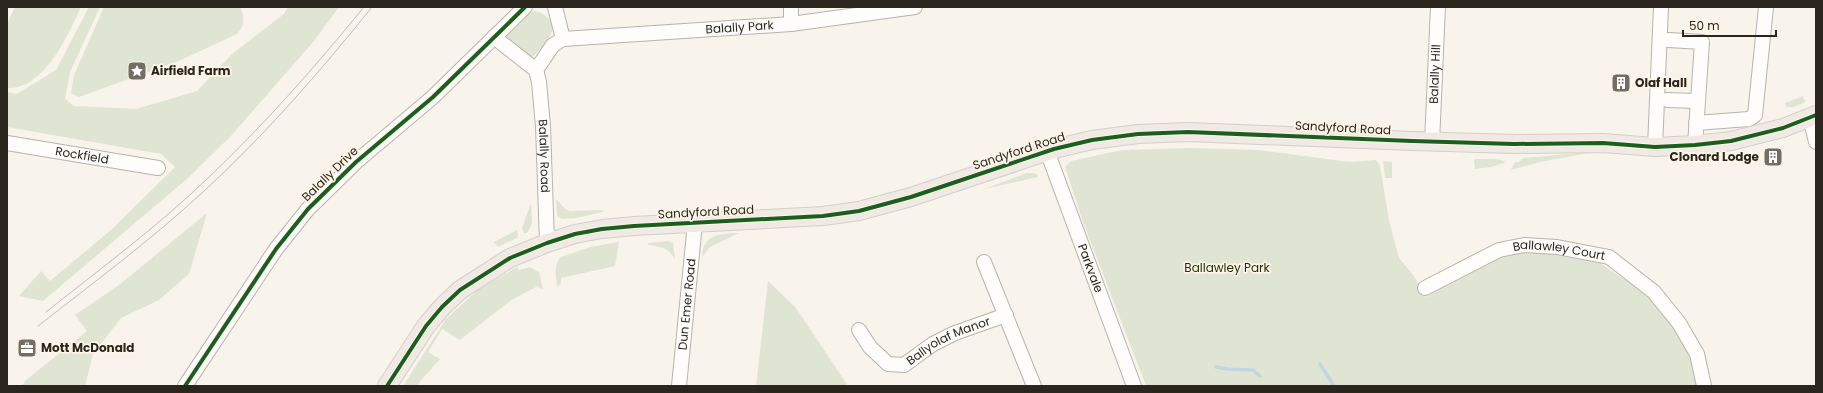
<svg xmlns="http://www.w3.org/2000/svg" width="1823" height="393" viewBox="0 0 1823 393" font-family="Poppins,sans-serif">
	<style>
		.green { fill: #e0e4d3 }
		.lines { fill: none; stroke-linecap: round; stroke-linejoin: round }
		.stream { stroke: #c4d5e2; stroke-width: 3.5 }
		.minor-casing { stroke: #b7b3ab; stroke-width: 16 }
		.major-casing { stroke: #d2d0cb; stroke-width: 20 }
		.minor { stroke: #fefdfc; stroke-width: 14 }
		.major { stroke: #f0e9e4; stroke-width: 18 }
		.tram { stroke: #bfbebc; stroke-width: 1 }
		.cycleway-casing { stroke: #fdf5e7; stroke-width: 6 }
		.cycleway { stroke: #1b5e20; stroke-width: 4 }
		.labels { text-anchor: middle; stroke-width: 3.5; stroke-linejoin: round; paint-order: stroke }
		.street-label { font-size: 12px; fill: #2b261d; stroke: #fdf5e7 }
		.poi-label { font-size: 12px; font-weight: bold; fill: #2b261d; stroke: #fdf5e7; text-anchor: start }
		.park-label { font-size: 12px; fill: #222f00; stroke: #fdf5e7 }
	</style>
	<rect width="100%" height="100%" fill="#f8f4ec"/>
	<g class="green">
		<path d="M15 7H81C68 35 44 90 7 88V24Z"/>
		<polygon points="89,7 100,7 70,72 65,99 74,106 136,109 197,91 232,54 284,14 288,7 339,7 314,41 230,137 188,178 43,301 19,296 41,271 50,281 111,230 175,167 161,154 7,127 7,92 17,94 56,70"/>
		<path d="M104 7H240C245 18 245 25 237 34L181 60 79 97 71 93 74 75Z"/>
		<path d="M534 11C566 19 550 42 532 57L509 41 505 34 523 16Z"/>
		<polygon points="1803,96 1805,102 1794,107 1786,107 1785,103"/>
		<path d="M1192 148 1259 150 1350 162 1376 160 1380 166 1389 220 1399 258 1414 276 1426 297C1448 284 1489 253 1514 251 1524 251 1579 253 1587 256 1600 261 1608 269 1620 277 1624 279 1626 280 1631 281 1636 283 1643 290 1647 294 1670 316 1694 354 1697 386H1146L1083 222 1065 167 1071 161 1122 150Z"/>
		<polygon points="1579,153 1589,153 1540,162 1511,170 1515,162 1519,162 1523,158"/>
		<polygon points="1476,159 1498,159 1506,162 1491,167 1475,169 1474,160"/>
		<polygon points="1383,161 1392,162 1392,178 1385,178"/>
		<polygon points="1027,173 1032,173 1037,174 1038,177 984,189"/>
		<polygon points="556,199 565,209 570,211 603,210 603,212 576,218 562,219 557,215"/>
		<polygon points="531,203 532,224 527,233 524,233 522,228"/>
		<polygon points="207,213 189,274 159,300 121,318 93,354 85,386 22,386 25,381 87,331 75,315 119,285"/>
		<polygon points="517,230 518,236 517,238 498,247 494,242"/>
		<path d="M733 233H739L710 247 702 257C703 236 715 235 733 233Z"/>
		<path d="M668 241 673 243 675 259C667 247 663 247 648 245V243Z"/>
		<path d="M619 242 615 266 561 278V283L557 287C556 276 553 266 561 257L590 247Z"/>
		<polygon points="517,267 519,270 530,267 539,272 543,289 539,288 538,286 513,299 460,340 442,329 428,352 440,359 416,386 403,386 446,319 481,287"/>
		<polygon points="768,281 796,308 848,386 756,386"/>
	</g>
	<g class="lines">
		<g class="stream">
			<polyline points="1320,364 1334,386"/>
			<polyline points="1216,367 1227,369 1253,370 1260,376"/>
		</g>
		<defs>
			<g id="minor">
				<polyline points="791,7 791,24"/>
				<path id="s1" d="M494 37 536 70 539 82 543 126 547 243"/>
				<path id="s2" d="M563 39 791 24 915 7"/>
				<polyline points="1669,40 1702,42 1695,145"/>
				<polyline points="536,70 553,45 563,39 555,7"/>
				<polyline points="1667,100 1697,101"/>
				<polyline points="1810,117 1816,142"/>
				<polyline points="1696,123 1749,119 1755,115 1766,7"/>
				<path id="s3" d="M1432 142 1438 7"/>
				<path id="s4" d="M7 143 158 168"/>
				<polyline points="1655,147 1661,7"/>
				<path id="s5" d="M1047 151 1134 386"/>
				<polyline points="984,262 1034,386"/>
				<path id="s6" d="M1425 288 1499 250 1524 245 1557 247 1609 257 1654 292 1679 323 1697 354 1704 386"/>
				<path id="s7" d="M859 330 870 347 888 364 904 365 933 344 955 333 1006 315"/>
				<polyline points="185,386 276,249 308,209 356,162 433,97 525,7"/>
				<path id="s8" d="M679 386 695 223"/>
			</g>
			<polyline id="major" points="387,386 426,326 442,307 460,290 510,258 547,243 575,234 602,229 634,226 823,216 859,211 911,197 1054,149 1092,140 1138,134 1188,132 1412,141 1514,144 1603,143 1655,147 1695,145 1731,141 1783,128 1816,115"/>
		</defs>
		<use href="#minor" class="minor-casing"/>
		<use href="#major" class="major-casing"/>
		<use href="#minor" class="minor"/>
		<use href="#major" class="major"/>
		<g class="tram">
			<path d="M46 312C100 269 157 227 207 179 263 126 315 67 364 7"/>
			<path d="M38 326C93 283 151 240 203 192 264 136 320 72 372 7"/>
		</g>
		<defs>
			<g id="cycleway">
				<polyline points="185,386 276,249 308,209 356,162 433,97 525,7"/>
				<polyline points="387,386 426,326 442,307 460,290 510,258 547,243 575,234 602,229 634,226 823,216 859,211 911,197 1054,149 1092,140 1138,134 1188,132 1412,141 1514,144 1603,143 1655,147 1695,145 1731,141 1783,128 1816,115"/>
			</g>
		</defs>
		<use href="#cycleway" class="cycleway-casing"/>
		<use href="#cycleway" class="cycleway"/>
	</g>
	<defs>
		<symbol id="sight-square" viewBox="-11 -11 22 22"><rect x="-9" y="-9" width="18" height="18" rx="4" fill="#736e65" stroke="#fdf5e7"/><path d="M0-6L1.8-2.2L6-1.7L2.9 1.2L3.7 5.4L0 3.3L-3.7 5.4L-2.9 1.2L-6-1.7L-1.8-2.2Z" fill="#fff"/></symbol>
		<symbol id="building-square" viewBox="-11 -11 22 22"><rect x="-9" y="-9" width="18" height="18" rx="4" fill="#736e65" stroke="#fdf5e7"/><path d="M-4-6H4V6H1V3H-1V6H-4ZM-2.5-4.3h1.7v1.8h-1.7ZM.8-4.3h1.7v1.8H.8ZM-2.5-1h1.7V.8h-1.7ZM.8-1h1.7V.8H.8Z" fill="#fff"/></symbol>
		<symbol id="office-square" viewBox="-11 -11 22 22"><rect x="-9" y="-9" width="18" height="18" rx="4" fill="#736e65" stroke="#fdf5e7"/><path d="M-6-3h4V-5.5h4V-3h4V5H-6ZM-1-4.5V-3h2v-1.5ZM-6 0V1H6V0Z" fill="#fff"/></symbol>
	</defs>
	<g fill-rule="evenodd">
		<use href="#sight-square" x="126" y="60" width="22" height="22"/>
		<use href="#building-square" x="1610" y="72" width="22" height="22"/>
		<use href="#building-square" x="1762" y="146" width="22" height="22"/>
		<use href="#office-square" x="16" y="337" width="22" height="22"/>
	</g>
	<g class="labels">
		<g class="street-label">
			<text dy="4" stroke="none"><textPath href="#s2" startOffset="177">Balally Park</textPath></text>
			<text dy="4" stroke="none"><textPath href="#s3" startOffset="68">Balally Hill</textPath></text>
			<text transform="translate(1343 128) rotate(3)" y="4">Sandyford Road</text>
			<text transform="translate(1019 151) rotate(-18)" y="4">Sandyford Road</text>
			<text dy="4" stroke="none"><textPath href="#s4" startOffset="76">Rockfield</textPath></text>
			<text dy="4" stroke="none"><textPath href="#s1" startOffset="140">Balally Road</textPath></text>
			<text transform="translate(330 174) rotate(-44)" y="4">Balally Drive</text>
			<text transform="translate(706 212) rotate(-3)" y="4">Sandyford Road</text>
			<text dy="4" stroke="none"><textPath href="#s6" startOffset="144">Ballawley Court</textPath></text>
			<text dy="4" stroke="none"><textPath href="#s5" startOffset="125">Parkvale</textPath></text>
			<text dy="4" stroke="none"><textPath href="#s8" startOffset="82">Dun Emer Road</textPath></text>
			<text dy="4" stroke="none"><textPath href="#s7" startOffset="112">Ballyolaf Manor</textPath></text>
		</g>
		<g class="poi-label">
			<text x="151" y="75">Airfield Farm</text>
			<text x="1635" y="87">Olaf Hall</text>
			<text x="1759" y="161" text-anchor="end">Clonard Lodge</text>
			<text x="41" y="352">Mott McDonald</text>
		</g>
		<g class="park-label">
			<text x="1227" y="272">Ballawley Park</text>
		</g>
	</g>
	<rect width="1823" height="393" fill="none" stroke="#2b261d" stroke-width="16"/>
	<path d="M1683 30v6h93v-6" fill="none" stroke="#2b261d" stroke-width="2"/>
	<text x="1689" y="30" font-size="12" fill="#2b261d" stroke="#fdf5e7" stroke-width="3" paint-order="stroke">50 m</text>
</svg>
